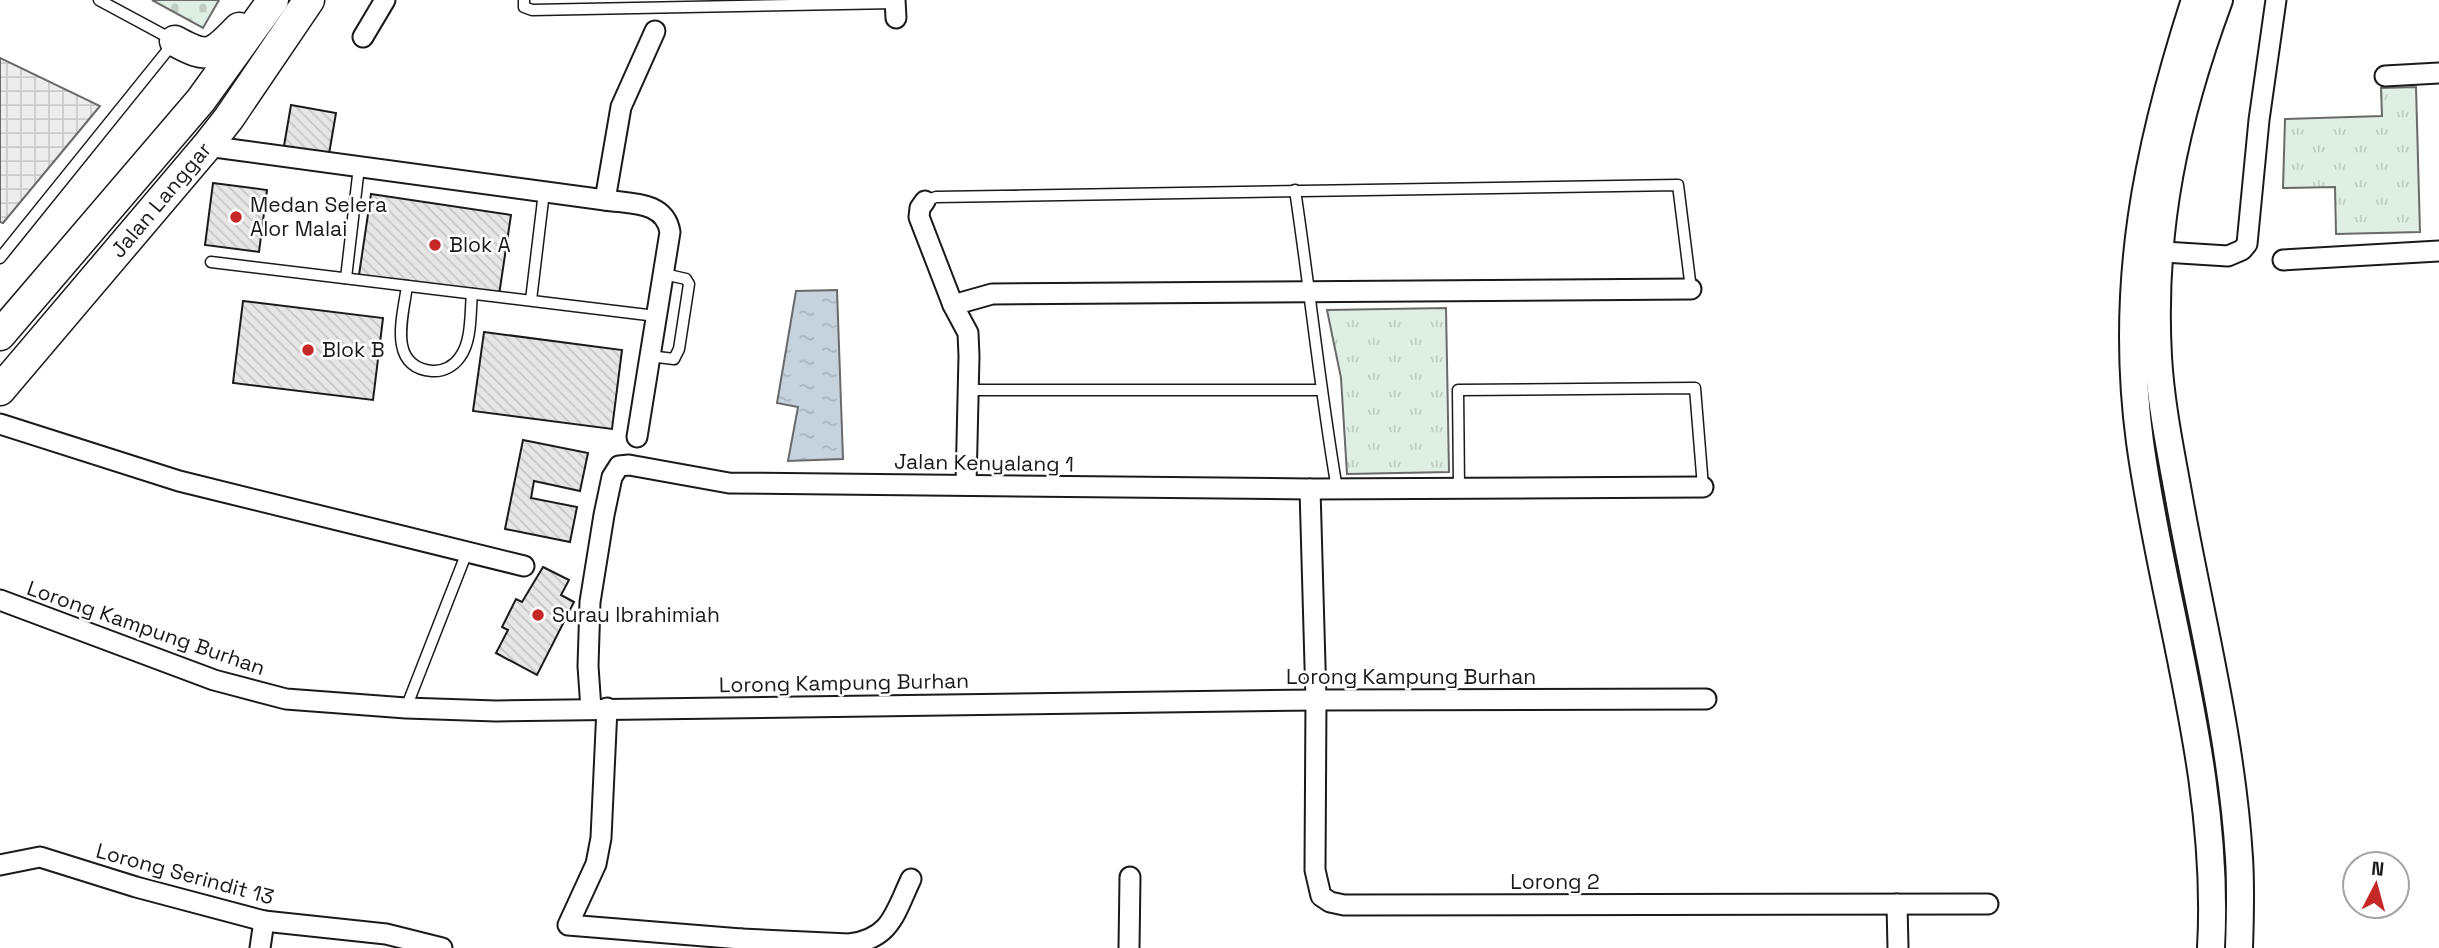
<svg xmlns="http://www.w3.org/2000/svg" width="2439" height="948" viewBox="0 0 2439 948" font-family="'Space Grotesk',sans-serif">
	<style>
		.cemetery { fill: url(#cemetery-stones); stroke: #6a6a6a; stroke-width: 2 }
		.park { fill: url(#park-tufts); stroke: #6a6a6a; stroke-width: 2 }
		.plaza { fill: url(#plaza-grid); stroke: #6a6a6a; stroke-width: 2 }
		.water { fill: url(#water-ripples); stroke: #6a6a6a; stroke-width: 2 }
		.building { fill: url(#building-back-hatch); stroke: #1a1a1a; stroke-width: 2 }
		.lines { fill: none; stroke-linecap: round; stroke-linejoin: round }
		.lane-casing { stroke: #1a1a1a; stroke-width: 13 }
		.street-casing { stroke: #1a1a1a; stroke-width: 23 }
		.secondary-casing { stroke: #1a1a1a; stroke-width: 30 }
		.primary-casing { stroke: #1a1a1a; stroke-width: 33 }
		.lane { stroke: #fff; stroke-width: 10 }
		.street { stroke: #fff; stroke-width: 19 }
		.secondary { stroke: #fff; stroke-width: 26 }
		.primary { stroke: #fff; stroke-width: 30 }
		.poi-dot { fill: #c62828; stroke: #fff; stroke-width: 2.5 }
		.labels { text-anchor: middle; stroke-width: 5; stroke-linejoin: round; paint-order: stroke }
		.street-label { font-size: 21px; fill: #1a1a1a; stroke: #fff }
		.poi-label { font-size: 21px; fill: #1a1a1a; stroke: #fff; text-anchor: start }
	</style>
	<defs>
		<pattern id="cemetery-stones" width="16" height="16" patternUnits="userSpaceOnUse" patternTransform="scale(1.75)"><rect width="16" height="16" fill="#e0efe3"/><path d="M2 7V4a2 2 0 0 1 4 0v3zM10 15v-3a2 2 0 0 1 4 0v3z" fill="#c0ccc2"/></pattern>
		<pattern id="park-tufts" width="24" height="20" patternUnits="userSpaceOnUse" patternTransform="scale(1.75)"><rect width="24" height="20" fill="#e0efe3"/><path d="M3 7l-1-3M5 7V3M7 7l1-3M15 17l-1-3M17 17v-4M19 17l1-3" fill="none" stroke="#c0ccc2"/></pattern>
		<pattern id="plaza-grid" width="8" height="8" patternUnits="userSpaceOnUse" patternTransform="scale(1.75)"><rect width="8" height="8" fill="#ededed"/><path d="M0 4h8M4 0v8" fill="none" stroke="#cbcbcb"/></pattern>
		<pattern id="water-ripples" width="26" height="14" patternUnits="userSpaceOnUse" patternTransform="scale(1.75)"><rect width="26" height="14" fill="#c6d2dc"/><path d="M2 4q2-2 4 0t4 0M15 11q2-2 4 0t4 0" fill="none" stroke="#aab4bc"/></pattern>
		<pattern id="building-back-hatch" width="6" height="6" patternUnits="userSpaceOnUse" patternTransform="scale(1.75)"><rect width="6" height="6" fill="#e6e6e6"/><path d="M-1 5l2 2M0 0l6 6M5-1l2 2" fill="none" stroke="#c5c5c5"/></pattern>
	</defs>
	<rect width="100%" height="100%" fill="#fff"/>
	<polygon class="cemetery" points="152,0 219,0 203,28"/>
	<g class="park">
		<polygon points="2416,87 2420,232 2336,234 2335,187 2283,188 2285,119 2382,116 2381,88"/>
		<polygon points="1446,308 1449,472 1347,474 1341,378 1327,310"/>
	</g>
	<polygon class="plaza" points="0,58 100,106 3,223 0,222"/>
	<polygon class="water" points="837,290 843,459 788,461 798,407 777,403 796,291"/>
	<g class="building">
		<polygon points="291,105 336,113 329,154 284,146"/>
		<polygon points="213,183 267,190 259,252 205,245"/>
		<polygon points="371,194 511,215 499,295 359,275"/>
		<polygon points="243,301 383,318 373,400 233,383"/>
		<polygon points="484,332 622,350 612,429 473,411"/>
		<polygon points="523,440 588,453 580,491 534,481 531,498 577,507 570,542 505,529"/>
		<polygon points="543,567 569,580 561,595 574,602 537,675 496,653 508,630 502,627 516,599 522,602"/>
	</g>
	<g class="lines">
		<defs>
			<g id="lane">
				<polyline points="524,0 524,7 532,10 895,3"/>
				<path d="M1295 190C1310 290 1320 390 1337 489"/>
				<polyline points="925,201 936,197 1678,185 1691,289"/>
				<polyline points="0,258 175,41 99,0"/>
				<polyline points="211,262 656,316"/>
				<polyline points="346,278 359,167"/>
				<path d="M407 286C403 316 387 367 432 371 443 372 454 366 460 357 472 341 470 314 472 294"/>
				<polyline points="531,300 544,192"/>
				<polyline points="649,356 674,359 679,349 689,284 686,279 664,274"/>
				<polyline points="969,390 1320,390"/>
				<polyline points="1459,488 1458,390 1695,388 1703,487"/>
				<polyline points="406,708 467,552"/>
			</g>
			<g id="street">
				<polyline points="895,0 896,18"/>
				<polyline points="363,37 385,0"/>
				<polyline points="2385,76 2439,73"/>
				<path d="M207 146 605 200C631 204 665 201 670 232L637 437"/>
				<polyline points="605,200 621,107 655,31"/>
				<polyline points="925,201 920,208 919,217 953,305 968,333 969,356 966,485"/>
				<polyline points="2148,251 2228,256 2242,250 2247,244 2259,120 2276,0"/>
				<polyline points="2283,260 2439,251"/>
				<polyline points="953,305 992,294 1691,289"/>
				<polyline points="0,424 179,481 524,566"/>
				<polyline points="1310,489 1316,700 1315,870 1321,896 1330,902 1344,905 1988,904"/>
				<polyline points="0,600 214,680 286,699 406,708 496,711 1316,700 1706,699"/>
				<polyline points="607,708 601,838 596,864 568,925 741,939 741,948"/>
				<polyline points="591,709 588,666 590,602 604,515 612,477 619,466 629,465 729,483 1310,489 1703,487"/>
				<polyline points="0,865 40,857 136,887 264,921 386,934 442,948"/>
				<polyline points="1897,904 1898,948"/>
				<path d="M741 939 849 944C891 939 895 913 911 879"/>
				<polyline points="260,948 264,921"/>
				<polyline points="1129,948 1130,877"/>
			</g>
			<g id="secondary">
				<path d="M2195 0C2147 148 2119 285 2140 442 2163 610 2221 776 2211 948"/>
				<path d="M2219 0C2175 119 2151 229 2158 357 2161 408 2172 458 2181 509 2202 624 2232 741 2239 858 2241 888 2240 918 2239 948"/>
			</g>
			<g id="primary">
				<path d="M175 41C209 60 213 55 239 28"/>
				<polyline points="0,335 201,100 273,0"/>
				<polyline points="0,390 207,146 229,118 309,0"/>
			</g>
		</defs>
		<use href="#lane" class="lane-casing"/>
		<use href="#street" class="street-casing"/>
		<use href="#secondary" class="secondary-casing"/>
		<use href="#primary" class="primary-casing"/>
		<use href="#lane" class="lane"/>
		<use href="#street" class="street"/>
		<use href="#secondary" class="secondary"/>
		<use href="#primary" class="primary"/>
	</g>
	<g class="poi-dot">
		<circle cx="236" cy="217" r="7"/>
		<circle cx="435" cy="245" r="7"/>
		<circle cx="308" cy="350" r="7"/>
		<circle cx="538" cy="615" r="7"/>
	</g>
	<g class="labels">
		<g class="street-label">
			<text transform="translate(161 200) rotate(-50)" y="7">Jalan Langgar</text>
			<text transform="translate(984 463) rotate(1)" y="7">Jalan Kenyalang 1</text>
			<text transform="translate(146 628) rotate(19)" y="7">Lorong Kampung Burhan</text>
			<text x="1411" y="684">Lorong Kampung Burhan</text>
			<text transform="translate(844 683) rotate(-1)" y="7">Lorong Kampung Burhan</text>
			<text transform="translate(185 874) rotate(15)" y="7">Lorong Serindit 13</text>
			<text x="1555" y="889">Lorong 2</text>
		</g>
		<g class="poi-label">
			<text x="250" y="212">Medan Selera<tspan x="250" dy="24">Alor Malai</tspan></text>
			<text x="449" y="252">Blok A</text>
			<text x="322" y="357">Blok B</text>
			<text x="552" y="622">Surau Ibrahimiah</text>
		</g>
	</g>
	<g transform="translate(2376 885) rotate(6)"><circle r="33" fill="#ffffff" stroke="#a3a3a3" stroke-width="2"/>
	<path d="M0-5L12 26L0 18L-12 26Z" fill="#c62828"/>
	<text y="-10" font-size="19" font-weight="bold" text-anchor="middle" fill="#1a1a1a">N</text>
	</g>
</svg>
